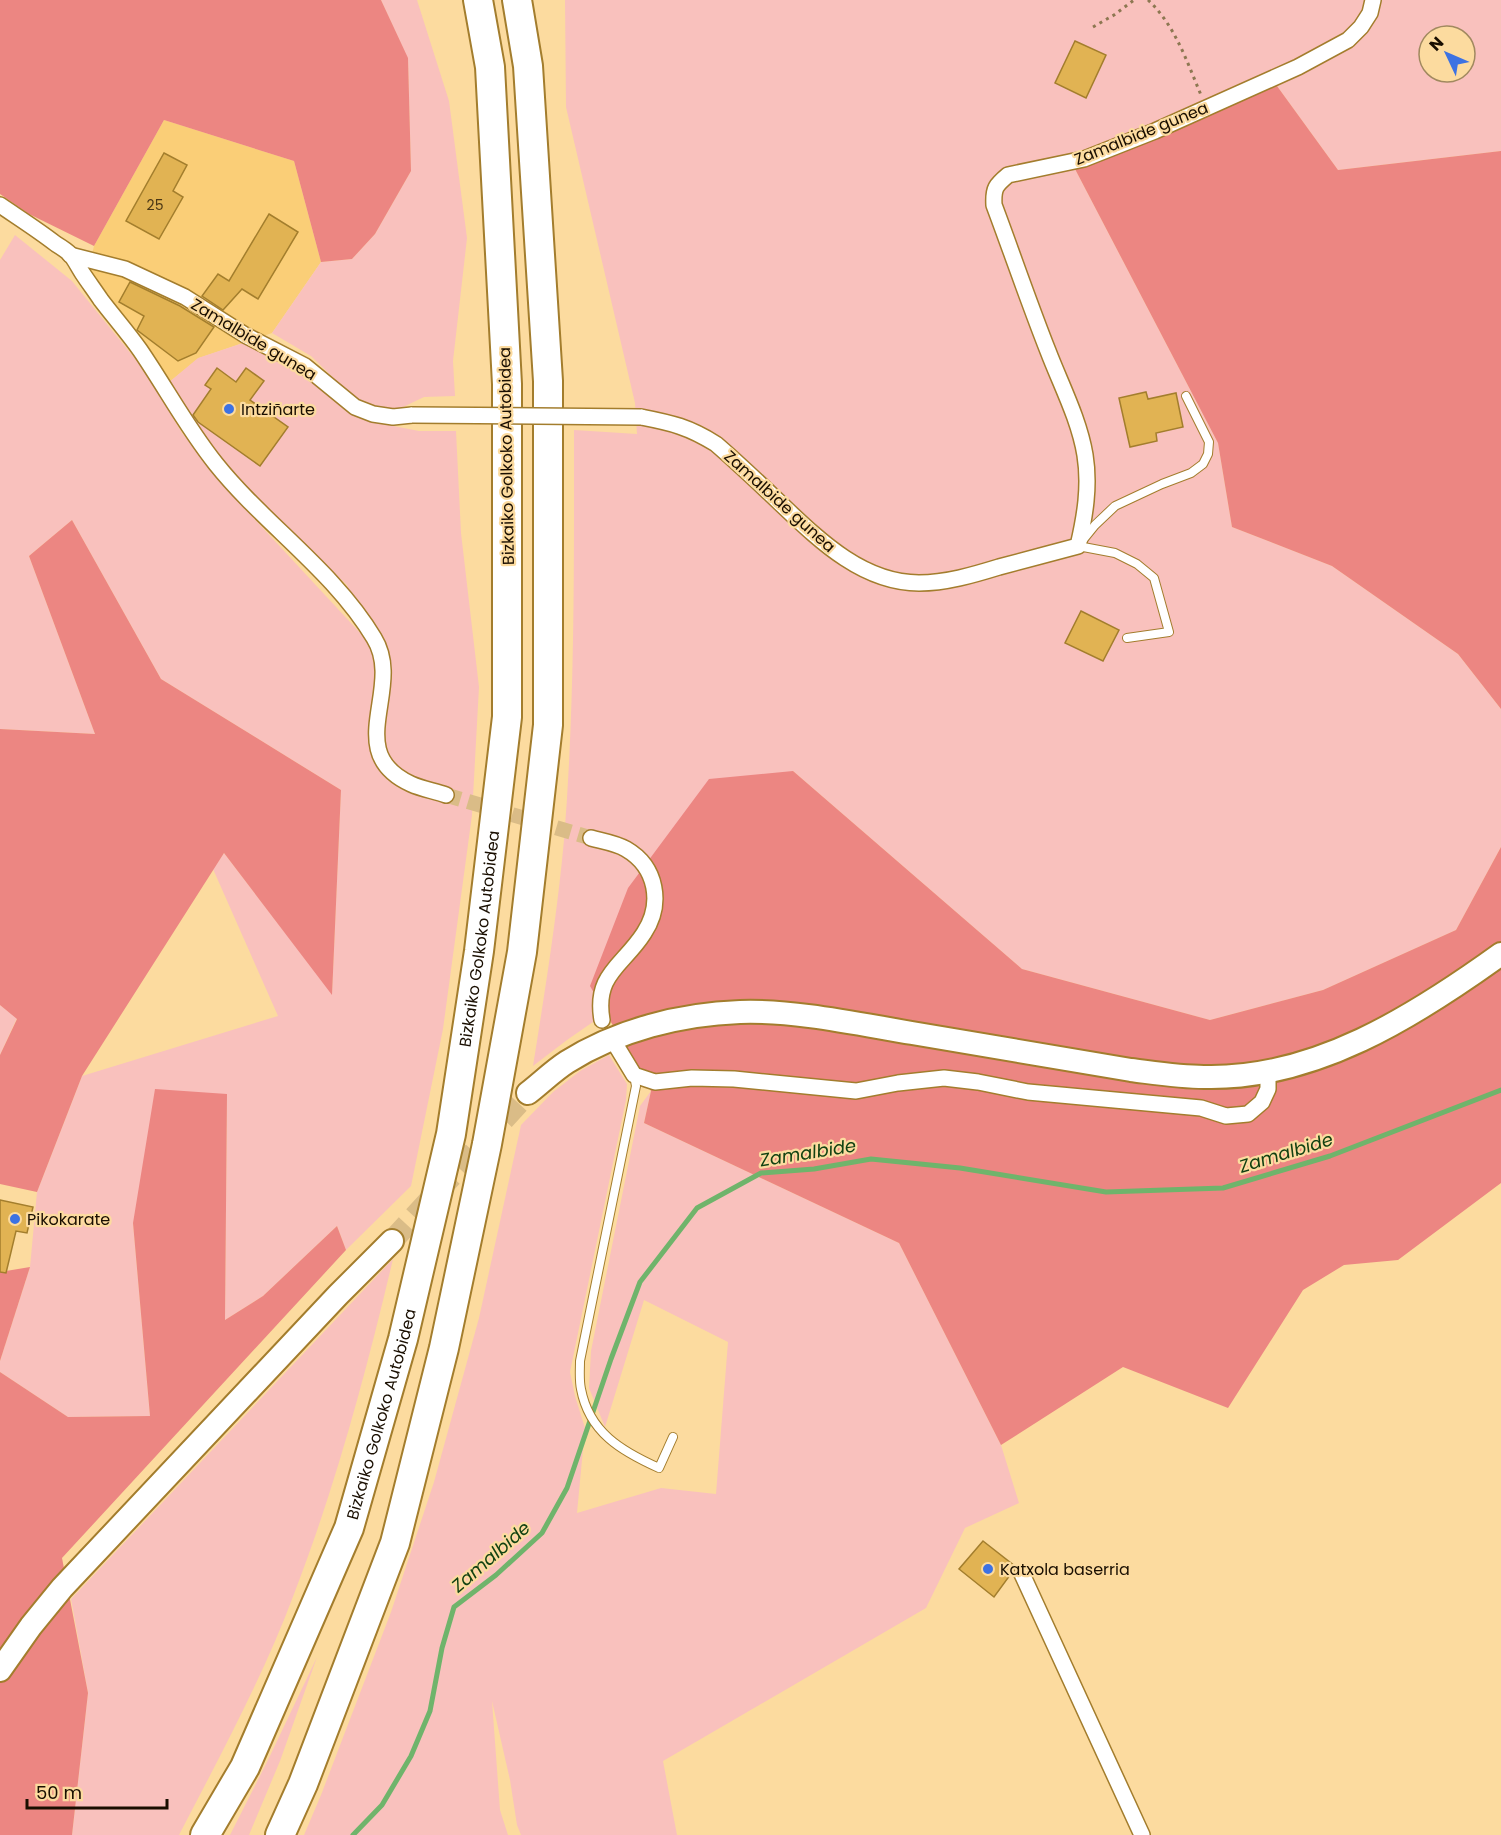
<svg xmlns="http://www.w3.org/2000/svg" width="1501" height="1835" viewBox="0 0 1501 1835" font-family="Poppins,sans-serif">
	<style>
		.built { fill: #face77 }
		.green { fill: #f9c1bd; fill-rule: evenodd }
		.forest { fill: #ec8682 }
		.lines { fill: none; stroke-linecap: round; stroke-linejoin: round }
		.stream { stroke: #6fb46b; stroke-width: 5 }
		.building { fill: #e1b353; stroke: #a37e2d; stroke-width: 1.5 }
		.minor-tunnel { stroke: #dabc87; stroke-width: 15; stroke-dasharray: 15 8; stroke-linecap: butt }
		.secondary-tunnel { stroke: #dabc87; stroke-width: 22; stroke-dasharray: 22 11; stroke-linecap: butt }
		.service-casing { stroke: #a37d2d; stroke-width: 10 }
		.minor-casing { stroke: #a37d2d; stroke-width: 18 }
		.secondary-casing { stroke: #a37d2d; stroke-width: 26 }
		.motorway-casing { stroke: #a37d2d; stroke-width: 32 }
		.path { stroke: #8d7751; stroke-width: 3; stroke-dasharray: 3 4.5; stroke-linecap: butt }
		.service { stroke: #fff; stroke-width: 8 }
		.minor { stroke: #fff; stroke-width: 15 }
		.secondary { stroke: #fff; stroke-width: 22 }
		.motorway { stroke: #fff; stroke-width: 28 }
		.minor-bridge-casing { stroke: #a37d2d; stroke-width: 18; stroke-linecap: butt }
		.minor-bridge { stroke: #fff; stroke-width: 15 }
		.poi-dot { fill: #3d72e2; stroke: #fcdb9f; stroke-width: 2 }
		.labels { text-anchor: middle; stroke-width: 4.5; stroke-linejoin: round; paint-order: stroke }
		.number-label { font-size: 14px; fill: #4b3715 }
		.street-label { font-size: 16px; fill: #190e00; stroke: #fcdb9f }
		.poi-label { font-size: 16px; fill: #190e00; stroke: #fcdb9f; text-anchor: start }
		.water-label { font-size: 18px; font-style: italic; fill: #124212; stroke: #fcdb9f }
	</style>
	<rect width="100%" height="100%" fill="#fcdb9f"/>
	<polygon class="built" points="164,120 294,161 321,262 272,333 199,358 168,383 88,271 94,246"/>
	<g class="green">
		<polygon points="381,0 417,0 449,101 467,238 453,361 455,396 424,397 399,409 375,407 355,399 311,356 272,333 321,262 352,259 375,234 411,171 408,59"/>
		<path d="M565 0H1501V151L1338 170 1277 86 1075 169 1218 443 1232 527 1332 566 1458 654 1501 709V847L1456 930 1323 990 1210 1020 1022 969 793 771 606 1013 567 1040 533 1066C545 991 557 916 564 840 575 704 574 566 574 430L637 434 635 403 566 107ZM1429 36H1465V72H1429Z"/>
		<polygon points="15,235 72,281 145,371 182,433 249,513 363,636 347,585 259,501 208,443 168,383 198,358 243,343 313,378 332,399 373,422 419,431 456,431 461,533 479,687 472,815 443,1029 411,1186 346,1250 337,1226 263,1296 225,1320 227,1095 133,1223 150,1416 68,1417 0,1372 0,1361 30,1267 37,1192 82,1076 278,1016 213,869 224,853 332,994 341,790 161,679 72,520 29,556 95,734 0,729 0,260"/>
		<polygon points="0,1005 17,1018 0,1055"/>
		<polygon points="609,1055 627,1084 626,1100 570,1372 575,1396 585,1428 577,1513 661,1488 716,1494 728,1342 644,1300 605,1427 589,1388 591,1351 640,1106 651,1091 644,1123 899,1243 1001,1445 1019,1503 965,1528 926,1608 663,1761 677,1835 521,1835 517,1825 510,1780 492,1701 500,1810 508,1835 304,1835 321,1795 391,1612 434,1482 479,1318 521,1125 553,1092 580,1071"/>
		<path d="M393 1259C366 1373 336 1485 294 1594 263 1677 220 1756 179 1835H72L88 1693 71 1599Z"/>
		<polygon points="317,1657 280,1761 249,1835 230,1835 268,1760"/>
	</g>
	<g class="forest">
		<polygon points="0,0 381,0 408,58 411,171 375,234 352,259 321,262 294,161 164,120 94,246 29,214 0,194"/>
		<polygon points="1277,86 1338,170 1501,151 1501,709 1458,654 1332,566 1232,527 1218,443 1075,169"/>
		<polygon points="72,520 161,679 341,790 332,995 224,853 82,1076 37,1192 0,1184 0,1055 17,1019 0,1005 0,729 95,734 29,556"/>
		<polygon points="793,771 1022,969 1210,1020 1323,990 1456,930 1501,847 1501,1183 1398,1260 1344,1265 1303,1290 1228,1408 1123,1367 1001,1445 899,1243 644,1123 651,1091 590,986 628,888 709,779"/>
		<polygon points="155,1089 227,1094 225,1320 263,1296 337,1226 346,1250 62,1558 88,1693 72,1835 0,1835 0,1372 68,1417 150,1416 133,1223"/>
		<polygon points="30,1267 0,1361 0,1272"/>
	</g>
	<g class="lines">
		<polyline class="stream" points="353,1835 382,1805 411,1756 430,1711 442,1648 454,1607 496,1575 542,1533 567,1488 611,1359 640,1282 697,1208 761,1173 814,1169 871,1159 960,1168 1106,1192 1223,1188 1330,1156 1501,1090"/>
	</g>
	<g class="building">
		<polygon points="1075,41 1106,55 1086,98 1055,83"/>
		<polygon points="164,153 187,165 173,191 183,197 159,239 126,221"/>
		<polygon points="269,214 298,232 258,299 242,289 223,310 202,296 218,274 229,281"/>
		<polygon points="130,282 180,306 214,327 196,353 178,361 137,330 144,316 119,302"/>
		<polygon points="217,368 236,382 246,368 264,381 250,400 288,427 260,466 198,422 193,415 211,389 205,385"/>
		<polygon points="1146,392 1148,399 1176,393 1183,427 1156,433 1157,441 1130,447 1119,398"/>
		<polygon points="1081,611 1119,630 1103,661 1065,643"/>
		<polygon points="0,1200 33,1207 27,1233 16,1231 6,1273 0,1272"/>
		<polygon points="983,1541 1016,1567 994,1597 959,1569"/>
	</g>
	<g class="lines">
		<polyline class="minor-tunnel" points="446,795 591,838"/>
		<polyline class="secondary-tunnel" points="392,1241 528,1093"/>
		<defs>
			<g id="service">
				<polyline points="1127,638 1169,632 1154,578 1137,564 1115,553 1078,546 1095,525 1115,506 1162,484 1191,473 1203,464 1208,454 1209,442 1186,396"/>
				<path d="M634 1075 636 1086 580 1361C580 1370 579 1380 581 1389 589 1432 621 1451 659 1468L673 1437"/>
			</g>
			<g id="minor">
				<path d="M0 205C19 218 38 230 56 244 61 247 67 251 71 255 75 260 79 268 83 274 89 283 95 291 101 300 114 317 128 333 140 350 166 388 187 428 216 464 264 524 334 571 374 638 405 688 341 752 411 784 422 789 435 791 446 795"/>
				<polyline points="70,255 125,269 185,297 245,335 305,366 355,407 373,414 393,417 412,415"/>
				<path d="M641 417C672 423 689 427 716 444 738 463 759 483 780 503 818 539 862 583 919 583 946 583 973 575 999 567 1025 560 1052 553 1078 546 1085 516 1090 486 1085 455 1079 419 1061 385 1048 351 1029 303 1012 253 994 205 993 188 996 185 1008 175L1084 159 1155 131 1298 67 1348 40 1361 27 1370 13 1373 0"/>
				<path d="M591 838C602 841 616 843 626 849 657 867 663 904 644 933 623 966 594 974 602 1020"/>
				<polyline points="617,1047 634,1075 655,1082 692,1078 734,1079 856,1091 898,1083 944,1078 978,1082 1028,1092 1201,1108 1226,1116 1248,1114 1262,1102 1268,1089 1268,1072"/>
				<polyline points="1022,1574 1142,1835"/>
			</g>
			<g id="secondary">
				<path d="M528 1093C541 1083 553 1071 567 1062 618 1030 681 1014 740 1012 794 1010 858 1024 912 1033 985 1045 1058 1057 1131 1070 1155 1073 1180 1077 1204 1077 1314 1080 1415 1016 1501 954"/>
				<polyline points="0,1670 31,1626 62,1588 338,1295 392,1241"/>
			</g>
			<g id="motorway">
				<path id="s1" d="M205 1835 245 1767 349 1528 403 1339 451 1134 479 951 507 717V384L490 67 478 0"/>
				<polyline points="280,1835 303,1784 395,1543 444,1348 487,1144 522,952 548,725 548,381 528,66 517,0"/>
			</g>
		</defs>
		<use href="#service" class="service-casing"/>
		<use href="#minor" class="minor-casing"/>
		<use href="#secondary" class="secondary-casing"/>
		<use href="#motorway" class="motorway-casing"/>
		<g class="path">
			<path d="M1148 0C1175 25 1187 62 1201 95"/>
			<polyline points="1093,27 1114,15 1134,0"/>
		</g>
		<use href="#service" class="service"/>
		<use href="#minor" class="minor"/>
		<use href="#secondary" class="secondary"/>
		<use href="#motorway" class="motorway"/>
		<defs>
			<polyline id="minor-bridge" points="412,415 641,417"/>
		</defs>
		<use href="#minor-bridge" class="minor-bridge-casing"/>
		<use href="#minor-bridge" class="minor-bridge"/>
	</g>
	<g class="poi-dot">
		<circle cx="229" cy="409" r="6"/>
		<circle cx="15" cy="1219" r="6"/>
		<circle cx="988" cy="1569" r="6"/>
	</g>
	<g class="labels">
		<g class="number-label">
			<text x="155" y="210">25</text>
		</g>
		<g class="street-label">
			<text transform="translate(1141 133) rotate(-22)" y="6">Zamalbide gunea</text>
			<text transform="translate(254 339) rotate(31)" y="6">Zamalbide gunea</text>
			<text transform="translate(506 456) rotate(-91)" y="6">Bizkaiko Golkoko Autobidea</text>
			<text transform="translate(780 501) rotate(42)" y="6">Zamalbide gunea</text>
			<text dy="6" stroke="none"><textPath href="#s1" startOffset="944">Bizkaiko Golkoko Autobidea</textPath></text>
			<text dy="6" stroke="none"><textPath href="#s1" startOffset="458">Bizkaiko Golkoko Autobidea</textPath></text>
		</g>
		<g class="poi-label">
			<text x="241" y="415">Intziñarte</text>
			<text x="27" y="1225">Pikokarate</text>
			<text x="1000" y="1575">Katxola baserria</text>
		</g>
		<g class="water-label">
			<text transform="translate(808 1153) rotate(-9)" y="6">Zamalbide</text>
			<text transform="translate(1286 1153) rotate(-17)" y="6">Zamalbide</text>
			<text transform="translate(491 1557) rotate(-41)" y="6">Zamalbide</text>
		</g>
	</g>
	<g transform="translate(1447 54) rotate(314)"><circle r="28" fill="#fcdb9f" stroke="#a1895f" stroke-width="1.5"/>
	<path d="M0-4.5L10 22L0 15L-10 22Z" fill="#3d72e2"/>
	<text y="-9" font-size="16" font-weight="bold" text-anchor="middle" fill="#190e00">N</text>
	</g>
	<path d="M27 1799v9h140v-9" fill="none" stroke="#190e00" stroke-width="3"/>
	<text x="36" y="1799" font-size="18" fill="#190e00" stroke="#fcdb9f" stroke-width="4.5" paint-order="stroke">50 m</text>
</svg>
